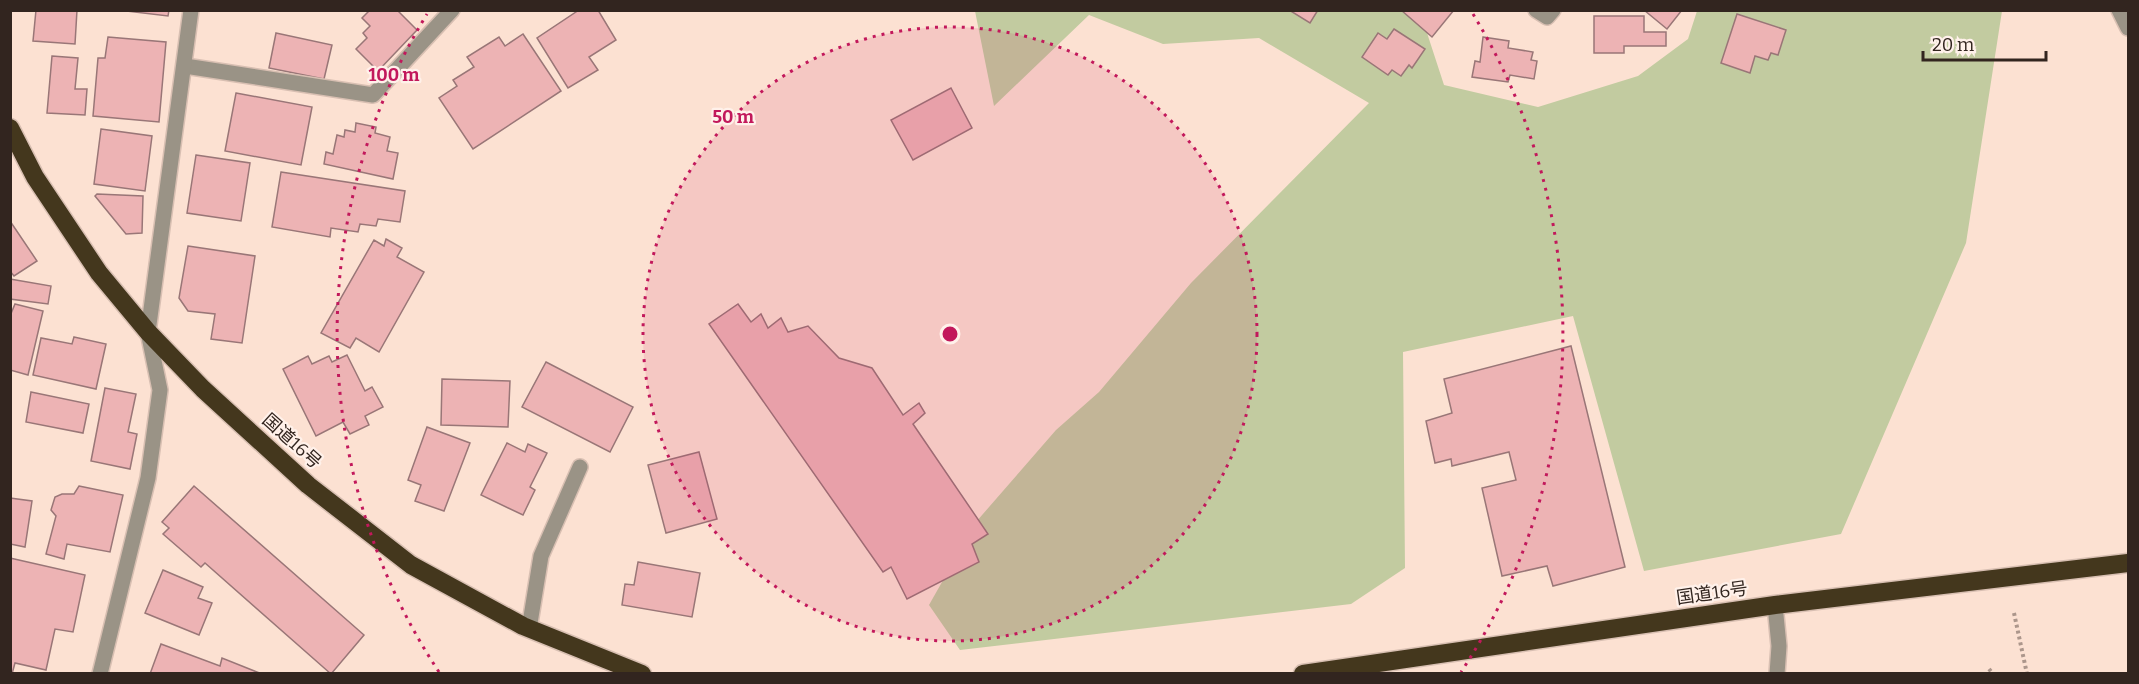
<svg xmlns="http://www.w3.org/2000/svg" width="2139" height="684" viewBox="0 0 2139 684" font-family="Bitter,'Noto Sans JP',serif">
	<style>
		.green { fill: #c2cba0 }
		.building { fill: #edb3b4; stroke: #997677; stroke-width: 1.5 }
		.lines { fill: none; stroke-linecap: round; stroke-linejoin: round }
		.minor-casing { stroke: #d8bfb2; stroke-width: 18 }
		.highway-casing { stroke: #d8bfb2; stroke-width: 21 }
		.path { stroke: #ac968b; stroke-width: 4; stroke-dasharray: 3 3; stroke-linecap: butt }
		.minor { stroke: #9a9386; stroke-width: 15 }
		.highway { stroke: #44371d; stroke-width: 18 }
		.ring { fill: none; stroke: #c2185b; stroke-width: 3; stroke-dasharray: 3 6 }
		.labels { text-anchor: middle; stroke-width: 4.5; stroke-linejoin: round; paint-order: stroke }
		.street-label { font-size: 18px; fill: #32251f; stroke: #fff1ea }
		.centre { fill: #c2185b; stroke: #fff1ea; stroke-width: 3 }
		.ring-label { font-size: 18px; text-anchor: middle; font-weight: bold; fill: #c2185b; stroke: #fff1ea; stroke-width: 4.5; stroke-linejoin: round; paint-order: stroke }
	</style>
	<rect width="100%" height="100%" fill="#fce1d2"/>
	<polygon class="green" points="975,11 1422,11 1428,36 1444,85 1538,107 1638,76 1688,39 1697,11 2002,11 1966,243 1841,534 1644,571 1573,316 1403,352 1405,568 1351,604 960,650 929,605 976,522 1056,430 1099,392 1191,283 1369,103 1259,38 1163,44 1089,15 994,106"/>
	<g class="building">
		<polygon points="36,10 77,10 75,44 33,41"/>
		<polygon points="118,10 169,10 168,16"/>
		<polygon points="370,10 397,10 417,30 378,71 356,49 367,38 363,33 370,26 362,18"/>
		<polygon points="579,10 598,10 616,40 589,57 598,70 568,88 537,38"/>
		<polygon points="1289,10 1318,10 1310,23"/>
		<polygon points="1401,10 1454,10 1432,37"/>
		<polygon points="1644,10 1682,10 1667,29"/>
		<polygon points="1737,14 1786,30 1778,55 1771,53 1768,60 1755,56 1750,73 1721,63"/>
		<polygon points="1594,16 1644,16 1644,32 1666,32 1666,46 1624,46 1624,53 1594,53"/>
		<polygon points="1394,29 1425,49 1412,68 1409,65 1401,76 1392,70 1388,75 1362,57 1378,33 1387,39"/>
		<polygon points="276,33 332,45 324,79 269,68"/>
		<polygon points="523,34 561,91 473,149 439,98 457,86 453,80 474,67 467,57 499,37 505,46"/>
		<polygon points="108,37 166,42 159,122 93,116 98,58 105,58"/>
		<polygon points="1483,37 1509,41 1508,48 1533,52 1531,60 1537,61 1534,79 1510,75 1508,82 1472,77 1475,61 1480,62"/>
		<polygon points="52,56 78,58 75,89 87,89 85,115 47,113"/>
		<polygon points="951,88 972,128 913,160 891,120"/>
		<polygon points="236,93 312,107 301,165 225,151"/>
		<polygon points="356,123 376,127 375,133 390,137 387,151 398,153 393,179 324,164 326,152 333,154 337,135 344,137 345,130 355,132"/>
		<polygon points="101,129 152,136 145,191 94,184"/>
		<polygon points="196,155 250,163 241,221 187,213"/>
		<polygon points="281,172 405,191 400,222 378,219 376,226 360,224 358,232 331,228 330,237 272,227"/>
		<polygon points="97,194 143,196 142,233 126,234 95,196"/>
		<polygon points="10,221 37,261 14,276 10,271"/>
		<polygon points="386,239 402,248 397,257 424,272 379,352 356,338 350,348 321,333 374,240 384,246"/>
		<polygon points="188,246 255,256 242,343 211,339 215,314 188,311 179,298"/>
		<polygon points="10,279 51,286 48,304 10,299"/>
		<polygon points="15,304 43,311 28,375 10,370 10,316"/>
		<polygon points="738,304 751,322 761,314 768,328 781,318 788,332 808,326 839,358 872,368 903,415 919,403 925,413 913,424 988,534 972,544 979,562 907,599 891,567 883,572 709,324"/>
		<polygon points="74,337 106,344 96,389 33,375 41,338 72,344"/>
		<polygon points="1571,346 1625,567 1553,586 1547,566 1502,576 1482,488 1516,480 1509,452 1452,466 1451,459 1435,463 1426,421 1452,413 1444,379"/>
		<polygon points="347,355 365,391 372,387 383,407 365,416 369,425 350,434 343,422 316,436 283,369 308,356 312,364 329,356 332,362"/>
		<polygon points="546,362 633,407 610,452 522,407"/>
		<polygon points="442,379 510,381 508,427 441,425"/>
		<polygon points="105,388 136,394 128,432 137,434 130,469 91,461"/>
		<polygon points="31,392 89,404 83,433 26,422"/>
		<polygon points="427,427 470,443 444,511 415,501 421,485 408,480"/>
		<polygon points="507,443 525,452 528,444 547,453 530,487 535,490 523,515 481,495"/>
		<polygon points="699,452 717,519 666,533 648,465"/>
		<polygon points="79,486 123,495 110,552 67,544 64,559 46,554 56,516 51,510 55,497 62,494 74,494"/>
		<polygon points="194,486 364,635 331,674 205,563 201,567 163,534 169,528 162,522"/>
		<polygon points="10,498 32,501 25,547 10,544"/>
		<polygon points="10,558 85,575 73,632 55,629 46,670 15,663 12,674 10,674"/>
		<polygon points="638,562 700,573 692,617 622,605 625,584 634,585"/>
		<polygon points="163,570 203,587 198,598 212,603 199,635 145,613"/>
		<polygon points="161,644 220,666 222,658 262,674 150,674"/>
	</g>
	<g class="lines">
		<defs>
			<g id="minor">
				<polyline points="1536,10 1547,17 1553,10"/>
				<polyline points="2119,10 2128,28"/>
				<polyline points="185,66 373,95 452,10"/>
				<polyline points="1775,605 1779,646 1777,674"/>
				<polyline points="529,629 541,556 580,467"/>
				<polyline points="100,674 148,478 160,390 148,332 191,10"/>
			</g>
			<g id="highway">
				<polyline points="10,128 35,177 99,273 148,332 203,389 308,485 411,565 523,626 642,674"/>
				<polyline points="1303,674 1775,605 2128,563"/>
			</g>
		</defs>
		<use href="#minor" class="minor-casing"/>
		<use href="#highway" class="highway-casing"/>
		<g class="path">
			<polyline points="2014,613 2027,674"/>
			<polyline points="1989,669 1993,674"/>
		</g>
		<use href="#minor" class="minor"/>
		<use href="#highway" class="highway"/>
	</g>
	<circle cx="950" cy="334" r="307" fill="#c2185b" fill-opacity=".12"/>
	<g class="ring">
		<circle cx="950" cy="334" r="307"/>
		<path d="M439 672A613 613 0 0 1 427 14M1473 14A613 613 0 0 1 1461 672"/>
	</g>
	<g class="labels">
		<g class="street-label">
			<text transform="translate(292 441) rotate(42)" y="6">国道16号</text>
			<text transform="translate(1712 593) rotate(-8)" y="6">国道16号</text>
		</g>
	</g>
	<circle cx="950" cy="334" r="9" class="centre"/>
	<g class="ring-label">
		<text x="394" y="81">100 m</text>
		<text x="733" y="123">50 m</text>
	</g>
	<rect width="2139" height="684" fill="none" stroke="#32251f" stroke-width="24"/>
	<path d="M1923 51v9h123v-9" fill="none" stroke="#32251f" stroke-width="3"/>
	<text x="1932" y="51" font-size="18" fill="#32251f" stroke="#fff1ea" stroke-width="4.5" paint-order="stroke">20 m</text>
</svg>
